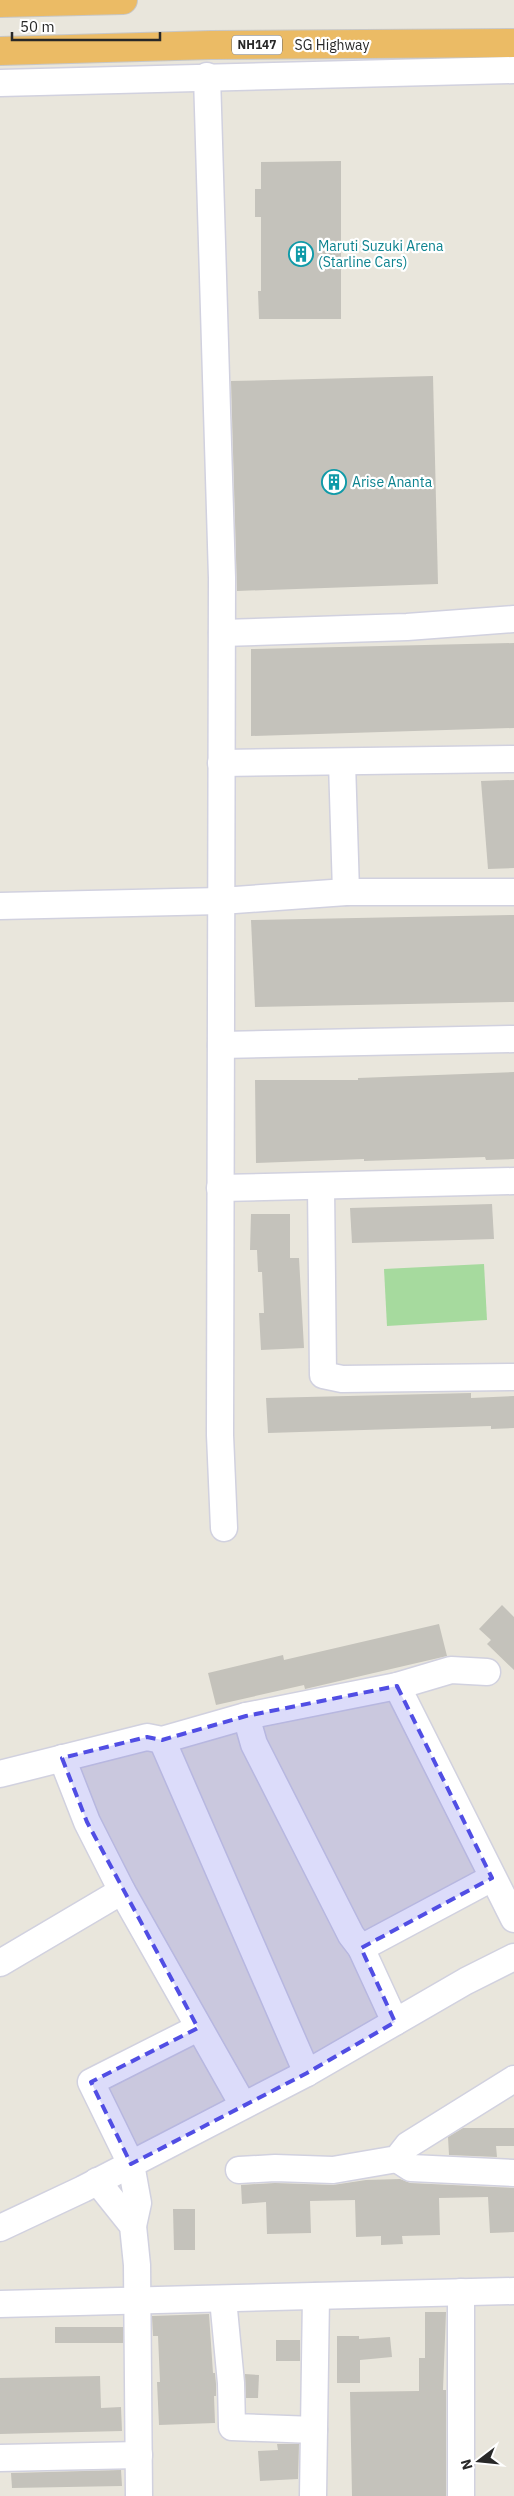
<svg xmlns="http://www.w3.org/2000/svg" width="514" height="2496" viewBox="0 0 514 2496" font-family="'IBM Plex Sans',sans-serif">
	<style>
		.green { fill: #a6da9e }
		.building { fill: #c4c2bb }
		.lines { fill: none; stroke-linecap: round; stroke-linejoin: round }
		.minor-casing { stroke: #d1d1df; stroke-width: 29 }
		.highway-casing { stroke: #c7c7c7; stroke-width: 30 }
		.minor { stroke: #fff; stroke-width: 26 }
		.highway { stroke: #ebbb65; stroke-width: 28 }
		.marked { fill: #514ee4; fill-opacity: 0.2; stroke: #514ee4; stroke-width: 4; stroke-dasharray: 10 6; stroke-linejoin: round }
		.labels { text-anchor: middle; stroke-width: 4.5; stroke-linejoin: round; paint-order: stroke }
		.shield { fill: #fff; stroke: #686868; stroke-width: 1 }
		.shield-label { font-size: 12px; font-weight: bold; fill: #282828 }
		.street-label { font-size: 14px; fill: #282828; stroke: #fff }
		.culture-label { font-size: 14px; fill: #0d838f; stroke: #fff; text-anchor: start }
	</style>
	<rect width="100%" height="100%" fill="#e9e6dc"/>
	<polygon class="green" points="484,1264 487,1320 387,1326 384,1269"/>
	<g class="building">
		<polygon points="341,161 341,319 259,319 258,291 261,291 261,217 255,217 255,189 261,189 261,162"/>
		<polygon points="433,376 438,584 237,591 231,381"/>
		<polygon points="514,643 514,728 251,736 251,649"/>
		<polygon points="514,780 514,868 488,869 481,781"/>
		<polygon points="514,915 514,1002 255,1007 251,920"/>
		<polygon points="514,1072 514,1159 486,1160 485,1157 364,1161 364,1159 256,1163 255,1080 358,1080 358,1078"/>
		<polygon points="492,1204 494,1239 352,1243 350,1208"/>
		<polygon points="251,1214 290,1214 290,1258 299,1258 304,1348 261,1350 259,1313 264,1313 262,1272 258,1272 257,1250 250,1250"/>
		<polygon points="471,1393 471,1398 514,1396 514,1428 491,1429 491,1426 268,1433 266,1398"/>
		<polygon points="502,1605 514,1617 514,1670 487,1644 491,1640 479,1629"/>
		<polygon points="439,1624 447,1656 305,1689 304,1685 216,1705 208,1673 283,1655 284,1660"/>
		<polygon points="463,2128 514,2128 514,2146 496,2146 497,2157 449,2155 448,2137"/>
		<polygon points="400,2179 410,2183 514,2188 514,2232 490,2233 488,2197 439,2198 440,2235 402,2236 403,2244 381,2245 381,2236 356,2237 355,2200 310,2201 311,2233 267,2234 266,2202 242,2204 241,2185 275,2183 333,2185 366,2180"/>
		<polygon points="173,2209 195,2209 195,2250 174,2250"/>
		<polygon points="425,2312 446,2312 443,2390 446,2390 446,2496 352,2496 350,2392 419,2391 419,2358 425,2358"/>
		<polygon points="209,2314 213,2373 215,2373 216,2384 216,2396 214,2396 215,2423 159,2425 157,2382 160,2382 158,2336 153,2336 152,2316"/>
		<rect x="55" y="2327" width="68" height="16"/>
		<polygon points="337,2336 359,2336 359,2339 390,2337 392,2357 360,2360 360,2383 337,2383"/>
		<rect x="276" y="2340" width="24" height="21"/>
		<polygon points="245,2374 259,2375 258,2398 246,2398"/>
		<polygon points="100,2376 101,2408 121,2407 122,2431 0,2434 0,2378"/>
		<polygon points="277,2444 299,2444 298,2479 260,2481 258,2451 278,2450"/>
		<polygon points="121,2470 122,2486 12,2488 11,2473"/>
	</g>
	<g class="lines">
		<defs>
			<g id="minor">
				<polyline points="207,76 222,578 220,1435 224,1528"/>
				<polyline points="0,83 514,70"/>
				<polyline points="222,633 407,627 514,619"/>
				<polyline points="342,762 346,892"/>
				<polyline points="221,763 514,759"/>
				<polyline points="0,906 221,901 346,892 514,892"/>
				<polyline points="221,1045 514,1039"/>
				<polyline points="321,1186 323,1375 342,1379 514,1377"/>
				<polyline points="220,1188 514,1181"/>
				<polyline points="397,1686 514,1919"/>
				<polyline points="246,1716 254,1744 351,1935 361,1948 395,2022"/>
				<polyline points="162,1740 307,2073"/>
				<polyline points="62,1758 87,1822 122,1891 243,2105"/>
				<polyline points="0,1774 147,1737 162,1740 246,1716 397,1686 451,1670 487,1672"/>
				<polyline points="361,1948 492,1878"/>
				<polyline points="0,1963 122,1891"/>
				<polyline points="397,2159 411,2168 514,2173"/>
				<polyline points="239,2170 275,2168 333,2170 397,2159 408,2145 514,2079"/>
				<polyline points="97,2181 133,2226 137,2265 139,2496"/>
				<polyline points="133,2226 138,2203 131,2164 91,2082 198,2028"/>
				<polyline points="0,2228 83,2189 307,2073 466,1981 514,1957"/>
				<polyline points="461,2292 461,2496"/>
				<polyline points="223,2299 231,2383 232,2427 314,2430"/>
				<polyline points="0,2304 514,2291"/>
				<polyline points="0,2458 139,2455"/>
				<polyline points="313,2496 316,2296"/>
			</g>
			<g id="highway">
				<polyline points="0,3 123,0"/>
				<polyline points="0,51 211,45 514,43"/>
			</g>
		</defs>
		<use href="#minor" class="minor-casing"/>
		<use href="#highway" class="highway-casing"/>
		<use href="#minor" class="minor"/>
		<use href="#highway" class="highway"/>
	</g>
	<path class="marked" d="M397 1686 492 1878 361 1948 395 2022 307 2073 131 2164 91 2082 198 2028 87 1822 62 1758 147 1737 162 1740 246 1716Z"/>
	<defs>
		<symbol id="building-ring" viewBox="-11 -11 22 22"><circle r="9.5" fill="#fff" stroke="#0f9aa8" stroke-width="1.5"/><path d="M-4-6H4V6H1V3H-1V6H-4ZM-2.5-4.3h1.7v1.8h-1.7ZM.8-4.3h1.7v1.8H.8ZM-2.5-1h1.7V.8h-1.7ZM.8-1h1.7V.8H.8Z" fill="#0f9aa8"/></symbol>
	</defs>
	<g fill-rule="evenodd">
		<use href="#building-ring" x="287" y="240" width="28" height="28"/>
		<use href="#building-ring" x="320" y="468" width="28" height="28"/>
	</g>
	<g class="labels">
		<rect class="shield" x="232" y="35.5" width="50" height="19" rx="4"/>
		<g class="shield-label">
			<text x="257" y="49">NH147</text>
		</g>
		<g class="street-label">
			<text x="332" y="50">SG Highway</text>
		</g>
		<g class="culture-label">
			<text x="318" y="251">Maruti Suzuki Arena<tspan x="318" dy="16">(Starline Cars)</tspan></text>
			<text x="352" y="487">Arise Ananta</text>
		</g>
	</g>
	<g transform="translate(479 2461) rotate(254)" stroke="#ffffff" stroke-width="4" paint-order="stroke">
	<path d="M0-4L9 19L0 12L-9 19Z" fill="#282828"/>
	<text y="-8" font-size="14" font-weight="bold" text-anchor="middle" fill="#282828">N</text>
	</g>
	<path d="M12 32v8h148v-8" fill="none" stroke="#282828" stroke-width="2.5"/>
	<text x="20" y="32" font-size="15" fill="#282828" stroke="#ffffff" stroke-width="4" paint-order="stroke">50 m</text>
</svg>
